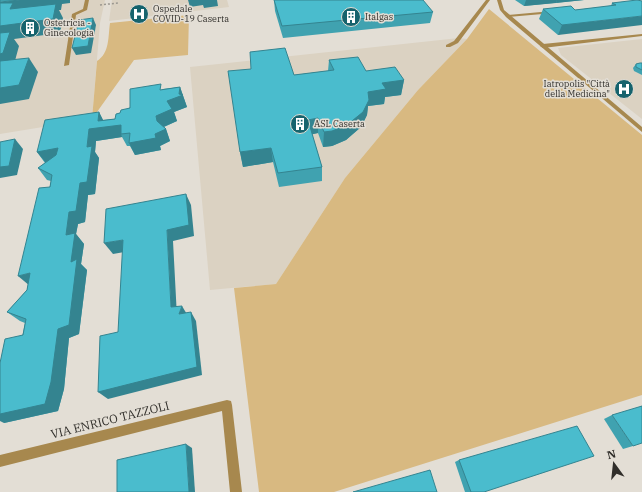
<svg xmlns="http://www.w3.org/2000/svg" width="642" height="492" viewBox="0 0 642 492" font-family="'IBM Plex Serif',serif">
	<style>
		.built { fill: #dbd2c2 }
		.green { fill: #d8b981 }
		.lines { fill: none; stroke-linecap: round; stroke-linejoin: round }
		.path { stroke: #9c9891; stroke-width: 1.5; stroke-dasharray: 2 2; stroke-linecap: butt }
		.lane { fill: #a7884e; fill-rule: evenodd }
		.street { fill: #a7884e; fill-rule: evenodd }
		.wall { fill: #40a2b0 }
		.shaded-wall { fill: #348490 }
		.building { fill: #4abccd; stroke: #348490 }
		.labels { text-anchor: middle; stroke-width: 3; stroke-linejoin: round; paint-order: stroke }
		.far-poi-label { font-size: 9px; fill: #302e2a; stroke: #e3ded5; text-anchor: start }
		.near-street-label { font-size: 12px; fill: #302e2a; stroke: #e3ded5 }
	</style>
	<rect width="100%" height="100%" fill="#e3ded5"/>
	<g class="built">
		<polygon points="0,0 105,0 100,23 92,119 0,134"/>
		<polygon points="112,0 227,0 229,7 109,21"/>
		<polygon points="459,38 467,39 418,90 345,178 276,284 210,290 190,67"/>
		<polygon points="642,39 642,119 561,55 558,48"/>
	</g>
	<g class="green">
		<polygon points="489,9 642,135 642,395 334,492 259,492 234,288 276,284 345,178 418,90 467,39"/>
		<path d="M189 15 188 55 134 60 92 119 97 61C110 53 108 36 110 23Z"/>
	</g>
	<g class="lines">
		<polyline class="path" points="100,5 118,3"/>
		<g class="lane">
			<polygon points="85,0 89,0 87,10 76,15 69,65 64,66 72,14 83,9"/>
			<polygon points="486,0 490,0 458,43 450,47 446,47 446,45 454,41"/>
			<polygon points="552,11 554,12 554,13 508,17 506,16 508,15"/>
			<polygon points="642,34 642,36 543,48 540,46 543,44"/>
		</g>
		<g class="street">
			<polygon points="497,0 501,0 504,10 510,15 642,127 642,132 506,17 500,10"/>
			<polygon points="227,400 231,401 232,405 242,492 230,492 222,411 0,467 0,455"/>
		</g>
	</g>
	<g class="wall">
		<polygon points="274,0 433,12 430,23 283,38 275,11"/>
		<polygon points="515,0 584,0 524,6"/>
		<polygon points="642,1 558,35 539,19 543,9 575,10 611,6 612,3"/>
		<polygon points="329,60 366,71 404,80 401,95 385,97 384,104 368,106 367,115 361,127 346,140 332,146 323,147 318,133 312,134 322,167 322,181 279,187 273,162 243,167 240,152 294,75 328,71"/>
		<polygon points="642,63 642,75 634,71 633,68 636,64"/>
		<polygon points="180,87 187,107 174,112 177,121 164,127 166,129 170,141 160,146 161,150 135,155 130,146 127,146 122,137 96,141 95,152 99,158 95,194 88,195 85,222 78,224 76,234 84,244 81,264 87,270 79,334 69,338 64,389 58,411 4,423 25,323 20,321 7,312 27,290 51,181 47,180 38,168 45,163 37,152 99,112 103,120 115,119 120,113 163,89"/>
		<polygon points="612,415 633,446 623,449 604,419"/>
		<polygon points="459,460 484,492 465,492 455,462"/>
	</g>
	<g class="shaded-wall">
		<polygon points="20,0 70,0 70,3 62,4 61,10 59,10 63,18 60,33 14,39 19,46 13,68 0,69 0,2"/>
		<polygon points="188,0 217,0 218,6 204,8 203,5 190,7"/>
		<polygon points="526,0 557,0 556,3 524,6"/>
		<polygon points="557,0 584,0 556,3"/>
		<polygon points="642,16 642,25 558,35 562,25"/>
		<polygon points="93,18 96,25 91,53 76,55 72,48"/>
		<polygon points="29,58 38,72 29,99 0,104 0,88"/>
		<polygon points="404,80 401,95 385,97 384,104 368,106 367,115 361,127 346,140 332,146 323,147 324,132 368,92 382,83"/>
		<polygon points="180,87 187,107 174,112 177,121 161,128 166,129 170,141 160,146 161,150 135,155 129,143 155,134 157,121 156,116 167,101 179,94"/>
		<polygon points="99,112 105,124 121,125 121,134 122,137 96,141 95,152 99,158 95,194 88,195 85,222 78,224 76,234 84,244 81,264 87,270 79,334 69,338 64,389 58,411 4,423 0,421 0,414 58,329 71,262 66,235 69,212 80,183 87,147 89,129 98,121"/>
		<polygon points="318,118 318,133 309,135 308,120"/>
		<polygon points="15,139 23,149 17,175 0,178 0,167"/>
		<polygon points="58,148 67,160 46,163 37,152"/>
		<polygon points="271,148 273,162 243,167 240,152"/>
		<polygon points="186,194 191,205 194,236 173,241 177,317 171,307 167,230"/>
		<polygon points="123,240 130,251 113,254 104,243"/>
		<polygon points="30,273 30,286 18,276"/>
		<polygon points="182,306 188,316 179,314"/>
		<polygon points="191,312 196,321 202,375 108,399 98,392"/>
		<polygon points="186,444 192,448 195,492 189,492"/>
	</g>
	<g class="building">
		<polygon points="0,0 20,0 0,2"/>
		<polygon points="274,0 423,0 433,12 282,26"/>
		<polygon points="637,0 642,1 642,16 562,25 543,9 571,6 575,10 616,5 612,3"/>
		<polygon points="0,3 13,3 10,9 56,4 53,19 0,26"/>
		<polygon points="93,18 88,46 72,48 79,20"/>
		<polygon points="10,32 3,53 0,54 0,33"/>
		<polygon points="285,48 294,75 334,70 329,60 358,57 366,71 395,67 404,80 382,83 386,89 368,92 369,100 363,112 347,125 332,131 324,132 318,118 308,120 322,167 278,173 271,148 240,152 228,71 251,69 250,52"/>
		<polygon points="29,58 19,85 0,88 0,61"/>
		<polygon points="640,63 642,63 642,70 636,67 636,64"/>
		<polygon points="161,84 160,90 180,87 179,94 183,95 167,101 172,109 156,116 157,121 166,129 155,134 156,138 129,143 130,133 121,134 121,125 89,129 87,147 92,146 87,182 80,183 76,211 69,212 66,235 75,233 71,262 77,259 69,325 58,329 51,382 45,404 0,414 0,363 5,339 23,335 26,319 7,312 27,290 30,273 18,276 39,188 50,187 52,175 38,168 56,155 58,148 37,152 45,120 99,112 98,121 115,119 116,114 120,113 121,110 130,108 130,89"/>
		<polygon points="15,139 9,166 0,167 0,142"/>
		<polygon points="186,194 189,225 167,230 171,307 182,306 179,314 191,312 197,367 98,392 100,336 118,332 123,240 104,243 106,209"/>
		<polygon points="642,406 642,443 633,446 612,415"/>
		<polygon points="577,426 594,456 484,492 471,492 459,460"/>
		<polygon points="186,444 189,492 117,492 117,460"/>
		<polygon points="430,470 437,492 353,492"/>
	</g>
	<defs>
		<symbol id="hospital-disc" viewBox="-11 -11 22 22"><circle r="9.5" fill="#16636d" stroke="#e3ded5"/><path d="M-5-5h3v3.5h4V-5h3V5h-3V1.5h-4V5h-3Z" fill="#fff"/></symbol>
		<symbol id="building-disc" viewBox="-11 -11 22 22"><circle r="9.5" fill="#16636d" stroke="#e3ded5"/><path d="M-4-6H4V6H1V3H-1V6H-4ZM-2.5-4.3h1.7v1.8h-1.7ZM.8-4.3h1.7v1.8H.8ZM-2.5-1h1.7V.8h-1.7ZM.8-1h1.7V.8H.8Z" fill="#fff"/></symbol>
	</defs>
	<g fill-rule="evenodd">
		<use href="#hospital-disc" x="128" y="3" width="22" height="22"/>
		<use href="#building-disc" x="340" y="6" width="22" height="22"/>
		<use href="#building-disc" x="19" y="17" width="22" height="22"/>
		<use href="#hospital-disc" x="613" y="78" width="22" height="22"/>
		<use href="#building-disc" x="289" y="113" width="22" height="22"/>
	</g>
	<g class="labels">
		<g class="far-poi-label">
			<text x="153" y="12">Ospedale<tspan x="153" dy="10">COVID-19 Caserta</tspan></text>
			<text x="365" y="20">Italgas</text>
			<text x="44" y="26">Ostetricia -<tspan x="44" dy="10">Ginecologia</tspan></text>
			<text x="610" y="87" text-anchor="end">Iatropolis "Città<tspan x="610" dy="10">della Medicina"</tspan></text>
			<text x="314" y="127">ASL Caserta</text>
		</g>
		<g class="near-street-label">
			<text transform="translate(110 420) rotate(-14)" y="4">VIA ENRICO TAZZOLI</text>
		</g>
	</g>
	<g transform="translate(614 464) rotate(345)" stroke="#e3ded5" stroke-width="3" paint-order="stroke">
	<path d="M0-3L7 15L0 10L-7 15Z" fill="#302e2a"/>
	<text y="-6" font-size="11" font-weight="bold" text-anchor="middle" fill="#302e2a">N</text>
	</g>
</svg>
